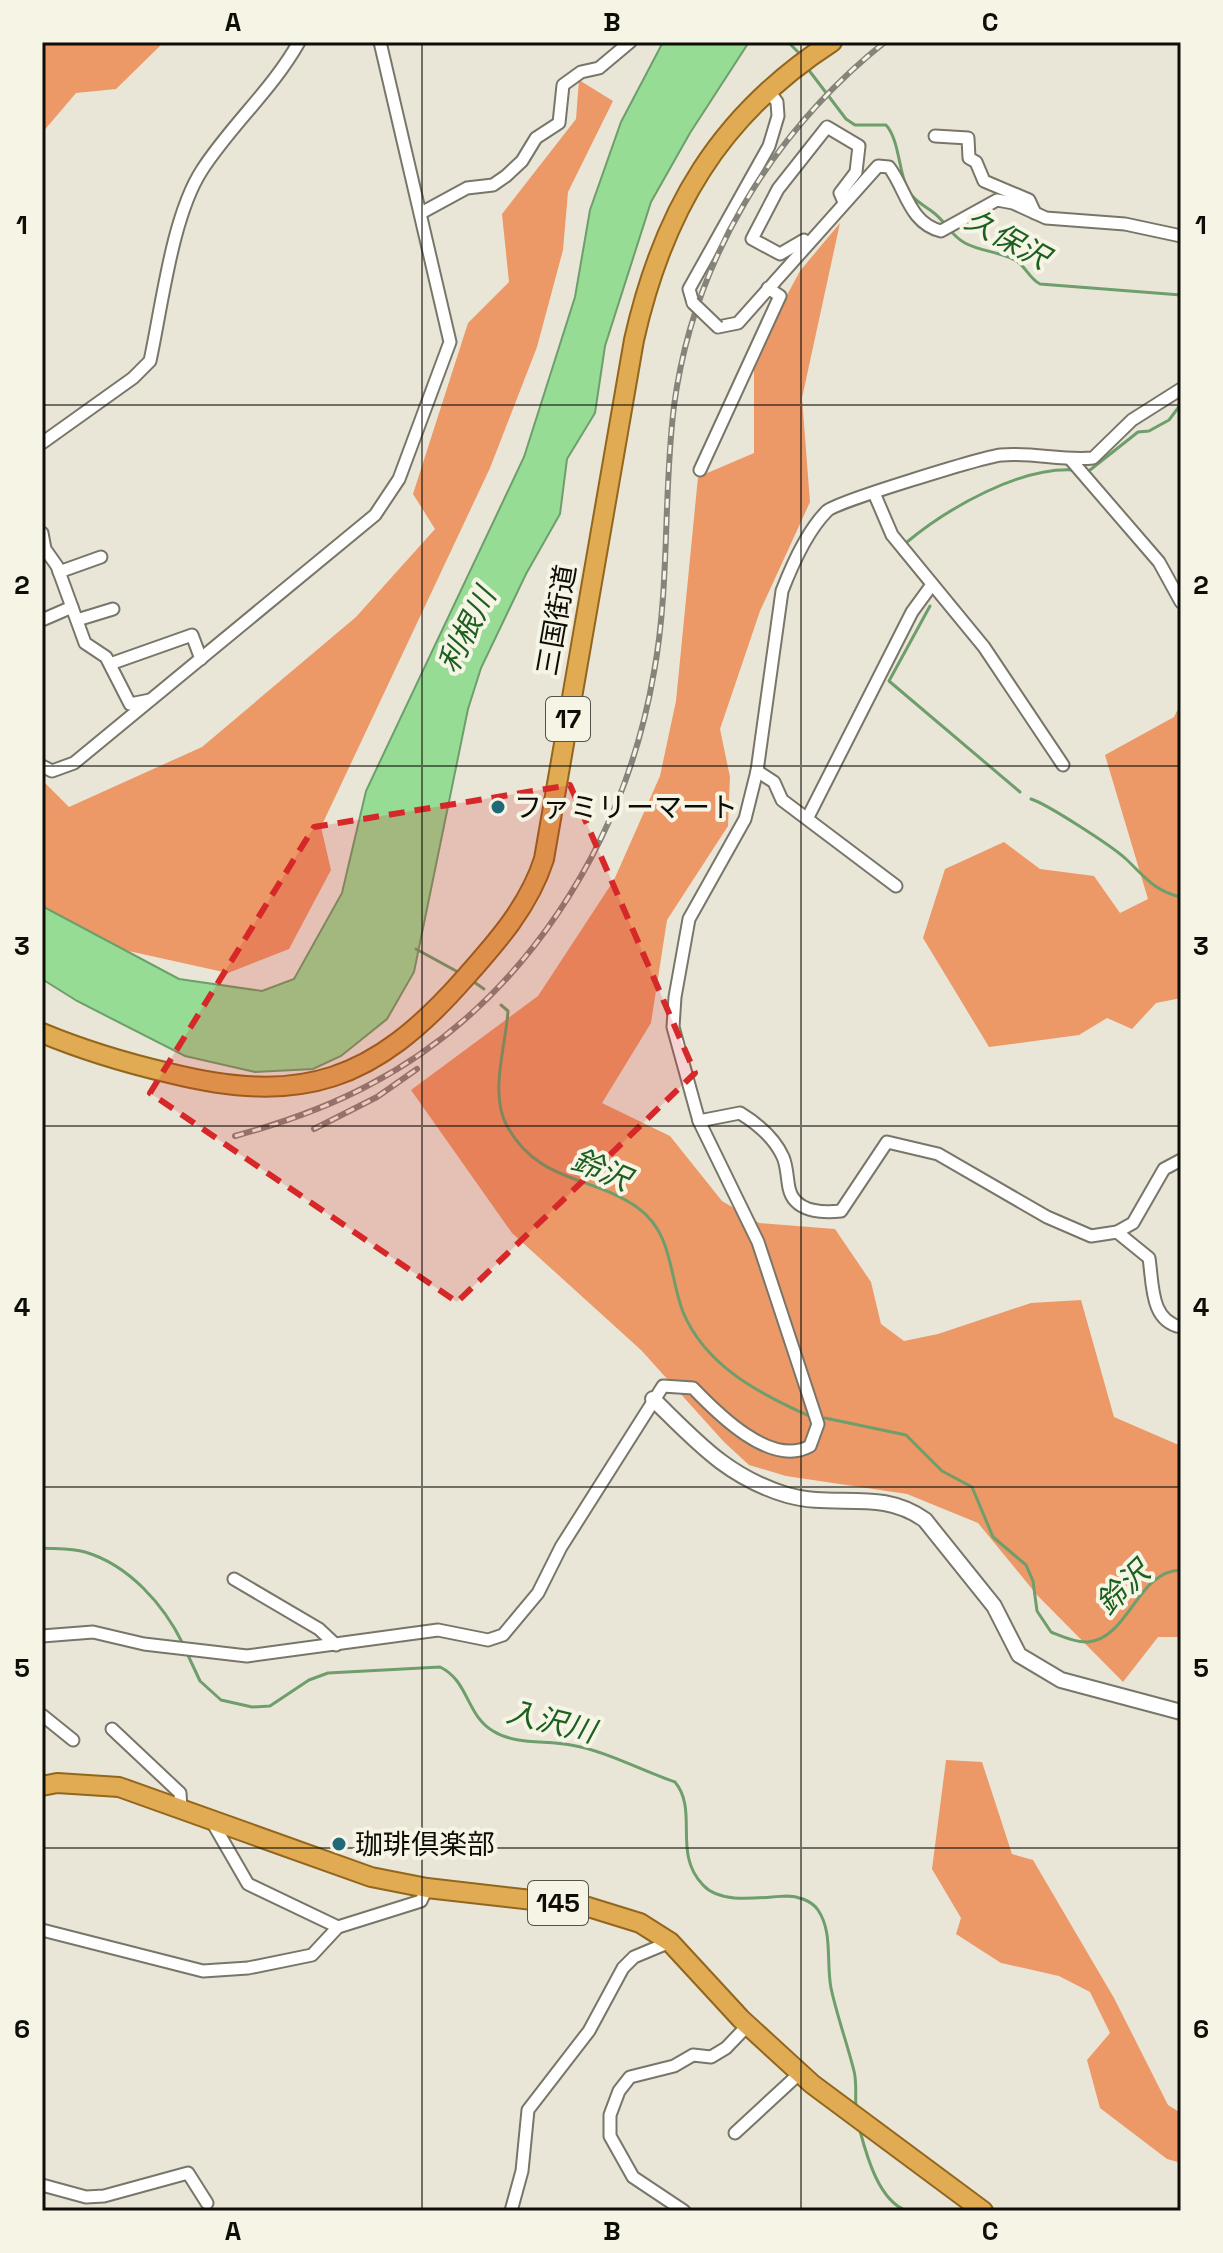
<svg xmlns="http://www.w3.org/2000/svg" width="1223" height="2253" viewBox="0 0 1223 2253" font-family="'Space Grotesk','Noto Sans JP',sans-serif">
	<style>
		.forest { fill: #ec9867 }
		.water { fill: #96dc95; stroke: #6d9e6b; stroke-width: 2 }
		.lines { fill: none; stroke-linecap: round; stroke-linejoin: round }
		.stream { stroke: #6d9e6b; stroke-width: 3 }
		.minor-casing { stroke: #787669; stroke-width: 15 }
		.tertiary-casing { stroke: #787669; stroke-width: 18 }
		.trunk-casing { stroke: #92661d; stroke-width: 22 }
		.minor { stroke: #fff; stroke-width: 11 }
		.tertiary { stroke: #fff; stroke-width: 14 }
		.trunk { stroke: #e0ab53; stroke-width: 18 }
		.rail-casing { stroke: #86847a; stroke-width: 6 }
		.rail { stroke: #f6f4e5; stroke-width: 3; stroke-dasharray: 9; stroke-linecap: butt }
		.minor-bridge-casing { stroke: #787669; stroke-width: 15; stroke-linecap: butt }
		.minor-bridge { stroke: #fff; stroke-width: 11 }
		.marked { fill: #d62828; fill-opacity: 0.2; stroke: #d62828; stroke-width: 6; stroke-dasharray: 16 10; stroke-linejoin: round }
		.grid { fill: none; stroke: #0e0d08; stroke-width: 2; stroke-opacity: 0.55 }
		.poi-dot { fill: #226977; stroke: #f6f4e5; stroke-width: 3 }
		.labels { text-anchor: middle; stroke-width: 8; stroke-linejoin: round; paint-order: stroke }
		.shield { fill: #f6f4e5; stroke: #54524a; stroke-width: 2 }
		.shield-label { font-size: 26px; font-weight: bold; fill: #0e0d08 }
		.street-label { font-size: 28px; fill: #0e0d08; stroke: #f6f4e5 }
		.poi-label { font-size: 28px; fill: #0e0d08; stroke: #f6f4e5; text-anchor: start }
		.water-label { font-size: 30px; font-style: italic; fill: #1c601f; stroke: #f6f4e5 }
		.neatline { fill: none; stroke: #0e0d08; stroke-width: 3 }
		.grid-label { font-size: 26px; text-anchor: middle; font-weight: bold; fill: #0e0d08 }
	</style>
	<rect width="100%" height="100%" fill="#e9e6d8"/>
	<g class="forest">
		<polygon points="42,42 164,42 116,89 76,93 42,133"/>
		<polygon points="579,80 613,101 568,192 563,250 537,347 490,468 321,827 331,870 289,949 228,973 47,933 42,926 42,780 69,807 202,747 356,617 435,529 413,494 468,323 509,282 502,214 576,119"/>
		<polygon points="840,223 802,398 810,502 760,611 720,729 730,777 728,826 667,920 651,1023 602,1103 670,1136 722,1201 759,1223 835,1229 871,1282 881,1324 904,1341 938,1334 1031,1303 1081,1300 1114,1417 1181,1446 1181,1637 1158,1637 1123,1682 1037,1595 978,1523 907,1494 786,1476 749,1465 724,1442 641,1350 512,1233 411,1090 538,996 614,880 660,776 676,701 698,477 754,453 754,356 800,271"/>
		<polygon points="1181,703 1181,998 1156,1003 1132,1029 1107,1018 1079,1035 989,1047 923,938 945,869 1004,842 1040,869 1094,876 1120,913 1148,899 1105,755 1174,717"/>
		<polygon points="946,1760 982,1762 1012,1854 1033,1860 1114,1998 1168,2105 1181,2113 1181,2163 1167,2159 1100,2108 1087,2060 1110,2033 1090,1992 1059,1976 1001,1963 956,1934 961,1918 932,1869"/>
	</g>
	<polygon class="water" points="663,42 749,42 690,133 651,202 605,346 595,413 567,459 560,514 526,574 481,668 468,709 414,972 387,1019 341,1056 313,1069 255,1072 185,1056 77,1001 42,979 42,906 179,979 262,991 294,979 342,893 366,791 524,457 575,297 590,210 621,122"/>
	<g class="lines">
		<g class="stream">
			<polyline points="788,42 798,52"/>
			<path d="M808 69 846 119 855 125H886C899 139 899 172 907 188 913 201 924 205 934 213 946 222 951 236 965 243 981 252 1004 252 1018 262 1027 269 1030 279 1040 284L1181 295"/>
			<polyline points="1090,470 1138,432 1149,431 1169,420 1181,404"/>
			<path d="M907 542C948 508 1021 466 1075 470"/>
			<polyline points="897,550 927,587"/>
			<polyline points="930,606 889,681 1020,792"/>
			<path d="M1031 799C1047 804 1112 846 1126 859 1145 877 1154 891 1181 897"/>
			<polyline points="416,949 458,972"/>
			<polyline points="474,982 484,989"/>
			<path d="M501 1005 508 1011C506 1046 489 1093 507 1126 539 1184 592 1175 638 1208 673 1233 669 1276 683 1312 705 1365 758 1393 807 1415"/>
			<path d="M825 1418 906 1435 942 1471 972 1487 993 1537 1026 1565 1033 1581 1037 1611 1051 1632C1061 1636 1076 1643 1088 1642 1129 1638 1137 1571 1181 1570"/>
			<path d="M42 1548C56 1549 72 1548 85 1552 129 1565 164 1605 183 1644"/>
			<path d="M186 1651 200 1681 221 1700 252 1707 270 1706 309 1680 328 1673 440 1667C469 1681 466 1715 493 1731 515 1745 546 1740 571 1745 603 1750 643 1771 675 1782 699 1811 672 1853 703 1885 721 1905 762 1897 786 1896 797 1896 811 1900 818 1910 833 1932 826 1962 831 1988 837 2016 847 2043 854 2071 857 2082 855 2095 856 2107"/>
			<path d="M860 2131C867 2157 879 2201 907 2211"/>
		</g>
		<defs>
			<g id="minor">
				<polyline points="935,136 968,138 969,158 976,162 984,181 1029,200 1035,213"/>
				<polyline points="421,213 467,188 493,185 506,176 522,161 536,138 559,123 563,85 581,72 599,68 630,42"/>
				<polyline points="804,240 780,254 752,239 778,189 827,127 859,146 856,172 840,193 844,202"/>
				<polyline points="693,303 689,289 769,146 778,116 777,102 768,90"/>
				<path d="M718 327 738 323 878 166 889 167C906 189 909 223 941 231L997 200 1013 203 1046 218 1125 224 1181 236"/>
				<path d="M42 443 133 378 150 361C162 306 172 216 202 170 231 125 272 90 299 42"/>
				<polyline points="1071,460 1159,562 1181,602"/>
				<polyline points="700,470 780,296 768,288"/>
				<polyline points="874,493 892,535 984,647 1063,765"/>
				<polyline points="42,533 45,549 57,566 85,643 106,657 130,704 150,700"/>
				<polyline points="59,572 101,557"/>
				<polyline points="42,620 72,607"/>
				<polyline points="77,620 113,609"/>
				<polyline points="110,664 192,635 201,659"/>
				<polyline points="42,766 52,771 74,763 375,515 399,479 450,342 380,42"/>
				<polyline points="757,771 774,782 782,800 896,886"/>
				<polyline points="808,817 912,612 931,586"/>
				<path d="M699 1121 740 1113C758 1124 774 1137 783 1157 787 1166 787 1178 789 1188 794 1212 822 1213 841 1211L887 1142 938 1154 1047 1217 1091 1236 1117 1232 1133 1223 1164 1169 1181 1160"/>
				<path d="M1117 1232 1149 1258C1153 1284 1150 1321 1181 1327"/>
				<polyline points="234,1579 319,1629 336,1645"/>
				<path d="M42 1636 93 1632 144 1644 247 1656 438 1630 488 1640 503 1635 538 1593 561 1547 663 1386 693 1388C717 1413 771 1468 810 1446L818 1424 758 1242 699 1121 673 1027 675 997 689 919 745 819 757 771 782 591C792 565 807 531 827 511 835 502 984 457 1001 455 1032 452 1062 461 1093 458L1132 420 1181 389"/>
				<polyline points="42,1715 73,1740"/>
				<polyline points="112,1729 180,1793 181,1808"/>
				<polyline points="211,1820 248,1884 338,1927"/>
				<polyline points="42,1930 203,1971 248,1968 312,1955 338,1927 421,1901 427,1888"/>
				<polyline points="735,2133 800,2073"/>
				<polyline points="42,2185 86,2197 104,2196 188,2173 207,2203"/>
				<polyline points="511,2211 522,2171 528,2110 589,2031 623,1968 634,1957 670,1942"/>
				<polyline points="684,2211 633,2177 610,2136 610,2115 619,2091 630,2077 674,2066 693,2055 711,2057 726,2048 748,2025"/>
			</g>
			<path id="tertiary" d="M653 1399C696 1441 727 1477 787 1495 835 1509 881 1488 925 1520L994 1606 1019 1655 1061 1680 1181 1712"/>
			<g id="trunk">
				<path d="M42 1033C83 1050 126 1063 169 1073 302 1106 374 1081 464 979 497 942 529 906 544 859L634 340C663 211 719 115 832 42"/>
				<polyline points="42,1786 57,1783 119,1787 371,1877 427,1888 585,1906 640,1923 670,1942 741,2019 812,2084 983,2211"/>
			</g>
		</defs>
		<use href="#minor" class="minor-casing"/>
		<use href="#tertiary" class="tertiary-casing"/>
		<use href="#trunk" class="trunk-casing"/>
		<use href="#minor" class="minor"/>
		<use href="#tertiary" class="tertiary"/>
		<use href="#trunk" class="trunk"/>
		<defs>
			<g id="rail">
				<polyline points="314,1129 377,1097 417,1069"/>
				<path d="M235 1136C282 1123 326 1108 369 1085 524 1004 625 842 654 672 670 585 663 494 674 406 693 262 772 132 885 42"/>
			</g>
		</defs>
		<use href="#rail" class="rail-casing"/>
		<use href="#rail" class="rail"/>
		<defs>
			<polyline id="minor-bridge" points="693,303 718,327"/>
		</defs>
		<use href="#minor-bridge" class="minor-bridge-casing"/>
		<use href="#minor-bridge" class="minor-bridge"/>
	</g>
	<path class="marked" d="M570 785 695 1073 457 1302 150 1093 314 827Z"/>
	<path class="grid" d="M422 42V2211M801 42V2211M42 405H1181M42 766H1181M42 1126H1181M42 1487H1181M42 1848H1181"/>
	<g class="poi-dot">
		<circle cx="498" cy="807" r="8"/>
		<circle cx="339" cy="1844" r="8"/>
	</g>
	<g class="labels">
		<g class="shield">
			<rect x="546" y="697" width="44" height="44" rx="6"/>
			<rect x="528" y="1881" width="60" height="44" rx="6"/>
		</g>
		<g class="shield-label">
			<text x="568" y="728">17</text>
			<text x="558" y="1912">145</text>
		</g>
		<g class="street-label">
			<text transform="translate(556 620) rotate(-80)" y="10">三国街道</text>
		</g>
		<g class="poi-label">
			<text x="514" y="817">ファミリーマート</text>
			<text x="355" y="1854">珈琲倶楽部</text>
		</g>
		<g class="water-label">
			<text transform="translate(1007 239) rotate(29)" y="10">久保沢</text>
			<text transform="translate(467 630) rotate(-63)" y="10">利根川</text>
			<text transform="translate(601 1170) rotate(23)" y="10">鈴沢</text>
			<text transform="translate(1123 1588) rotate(-44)" y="10">鈴沢</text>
			<text transform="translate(551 1722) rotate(14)" y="10">入沢川</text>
		</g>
	</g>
	<rect width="1223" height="2253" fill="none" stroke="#f6f4e5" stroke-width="88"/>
	<rect x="44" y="44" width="1135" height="2165" class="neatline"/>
	<g class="grid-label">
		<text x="233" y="31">A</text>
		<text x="612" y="31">B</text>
		<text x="990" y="31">C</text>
		<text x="22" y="234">1</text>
		<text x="1201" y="234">1</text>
		<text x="22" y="594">2</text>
		<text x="1201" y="594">2</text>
		<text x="22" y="955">3</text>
		<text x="1201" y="955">3</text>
		<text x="22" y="1316">4</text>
		<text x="1201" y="1316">4</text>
		<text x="22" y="1677">5</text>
		<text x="1201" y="1677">5</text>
		<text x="22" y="2038">6</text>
		<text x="1201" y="2038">6</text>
		<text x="233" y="2240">A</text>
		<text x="612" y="2240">B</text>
		<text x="990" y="2240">C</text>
	</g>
</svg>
